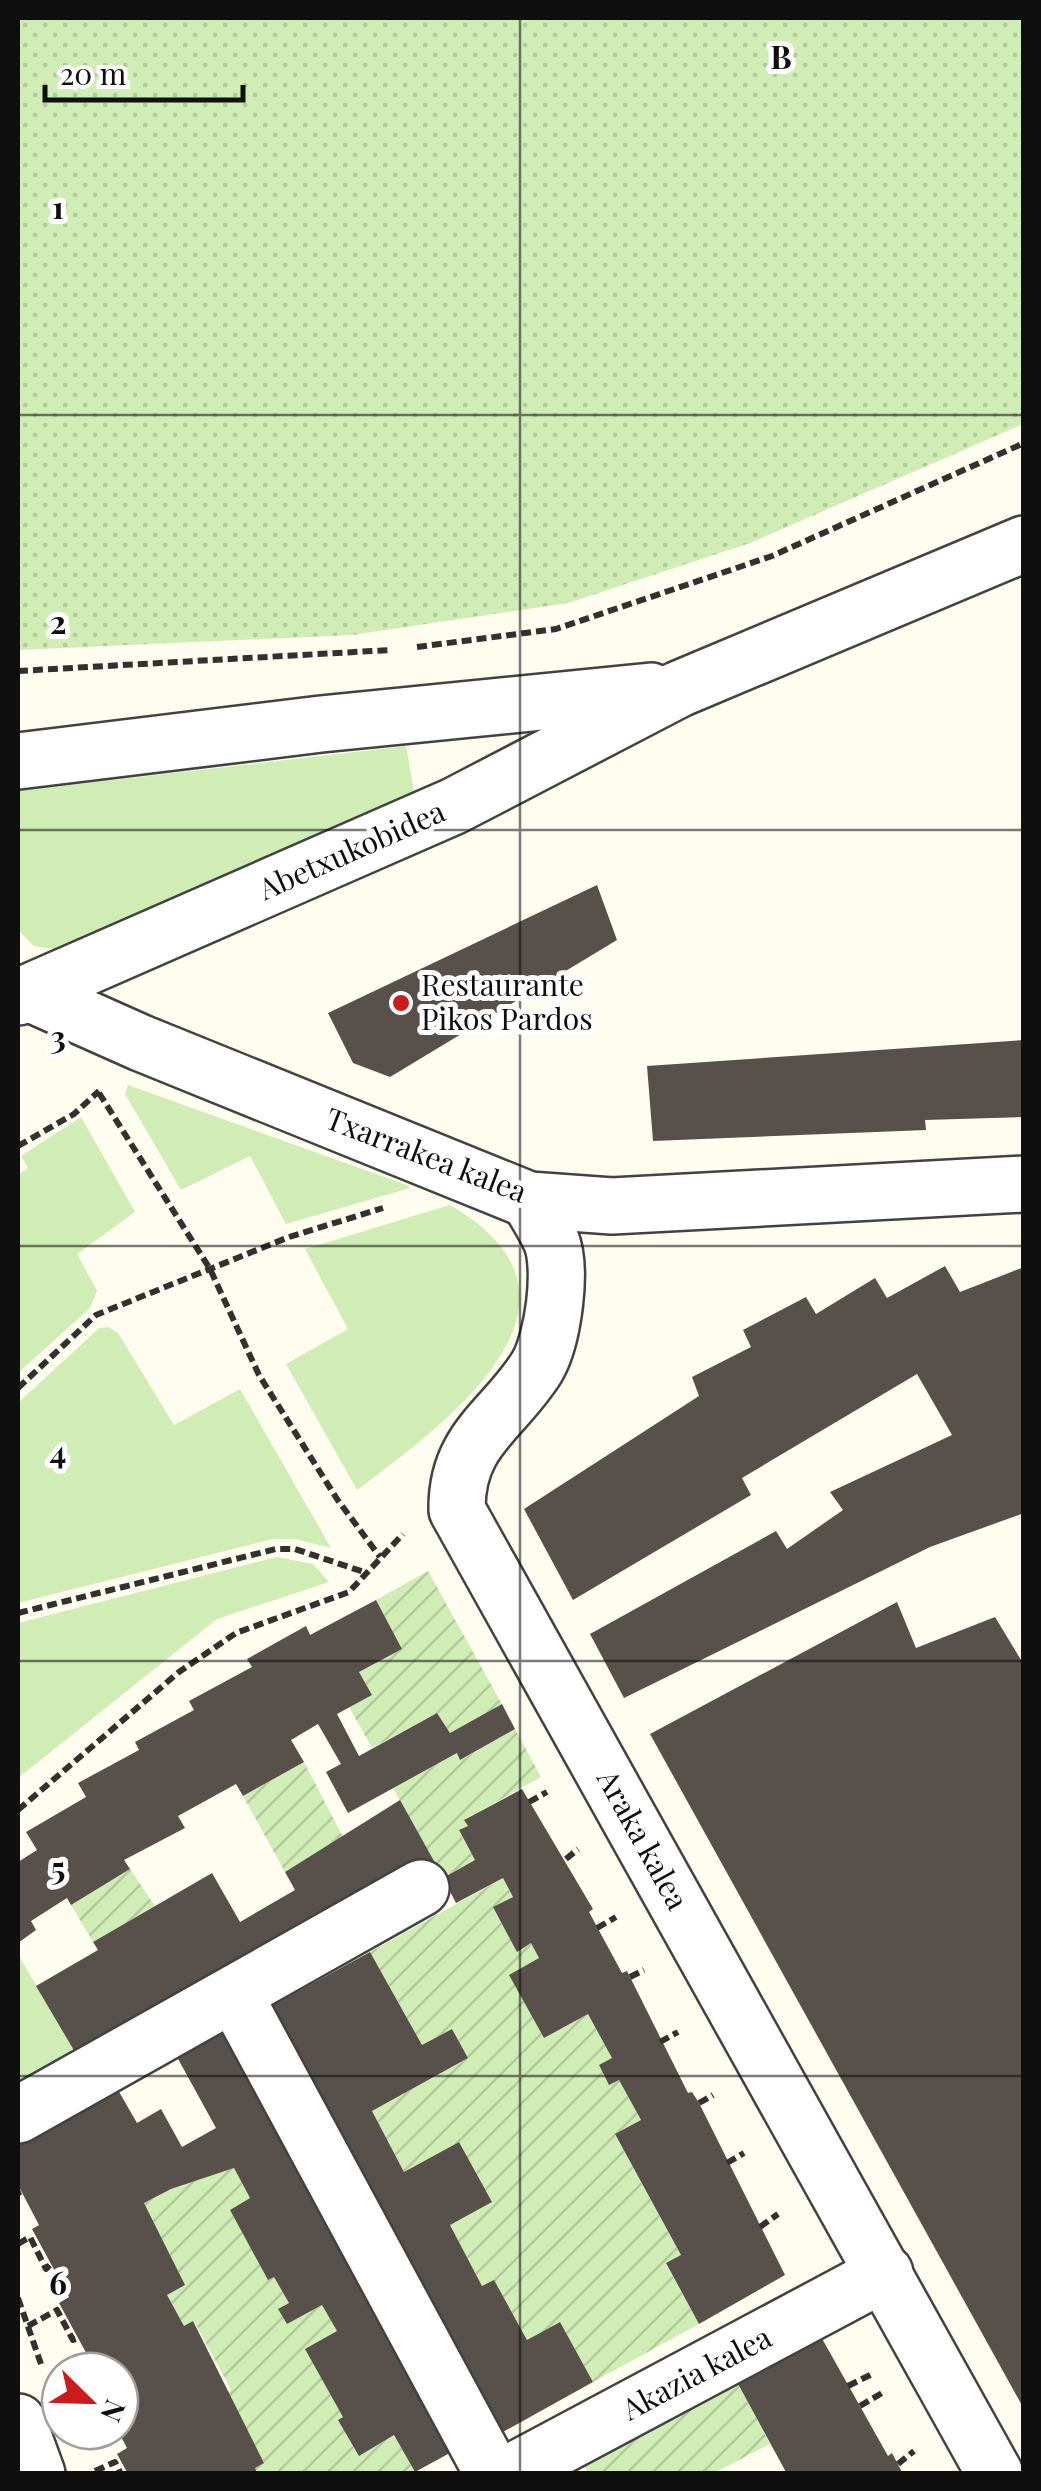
<svg xmlns="http://www.w3.org/2000/svg" width="1041" height="2491" viewBox="0 0 1041 2491" font-family="'Playfair Display',serif">
	<style>
		.grass { fill: #d1edb6 }
		.park { fill: url(#park-dots) }
		.garden { fill: url(#garden-furrows) }
		.building { fill: #58504a }
		.lines { fill: none; stroke-linecap: round; stroke-linejoin: round }
		.minor-casing { stroke: #424242; stroke-width: 60 }
		.path { stroke: #313131; stroke-width: 6; stroke-dasharray: 10 5; stroke-linecap: butt }
		.minor { stroke: #fff; stroke-width: 55 }
		.grid { fill: none; stroke: #0f0f0f; stroke-width: 2.5; stroke-opacity: 0.55 }
		.poi-dot { fill: #ca1b1f; stroke: #fff; stroke-width: 4 }
		.labels { text-anchor: middle; stroke-width: 10; stroke-linejoin: round; paint-order: stroke }
		.street-label { font-size: 30px; fill: #0f0f0f; stroke: #fff }
		.poi-label { font-size: 30px; fill: #0f0f0f; stroke: #fff; text-anchor: start }
		.grid-label { font-size: 32px; text-anchor: middle; font-weight: bold; fill: #0f0f0f; stroke: #fff; stroke-width: 10; stroke-linejoin: round; paint-order: stroke }
	</style>
	<defs>
		<pattern id="park-dots" width="8" height="8" patternUnits="userSpaceOnUse" patternTransform="scale(2.5)"><rect width="8" height="8" fill="#d1edb6"/><path d="M2 2h.1M6 6h.1" fill="none" stroke="#b2ca9b" stroke-width="1.8" stroke-linecap="round"/></pattern>
		<pattern id="garden-furrows" width="10" height="10" patternUnits="userSpaceOnUse" patternTransform="scale(2.5)"><rect width="10" height="10" fill="#d1edb6"/><path d="M-1 1l2-2M0 10L10 0M9 11l2-2" fill="none" stroke="#b2ca9b"/></pattern>
	</defs>
	<rect width="100%" height="100%" fill="#fffcf0"/>
	<g class="grass">
		<polygon points="406,746 415,797 67,951 34,946 18,930 18,791"/>
		<polygon points="128,1085 407,1185 410,1188 286,1224 250,1156 181,1190 125,1094"/>
		<polygon points="81,1117 135,1212 77,1254 97,1291 90,1308 18,1373 18,1175 28,1168 21,1156"/>
		<path d="M450 1205C614 1300 448 1422 357 1490L286 1364 348 1329 305 1249Z"/>
		<polygon points="109,1327 118,1333 174,1425 240,1389 331,1548 295,1539 273,1539 18,1603 18,1403 99,1328"/>
		<polygon points="277,1557 313,1564 329,1582 217,1619 18,1778 18,1623"/>
		<polygon points="18,1954 82,2064 18,2096"/>
	</g>
	<polygon class="park" points="18,18 1023,18 1023,424 750,543 568,603 352,635 18,650"/>
	<g class="garden">
		<polygon points="428,1571 502,1704 450,1733 437,1713 372,1748 349,1707 372,1695 359,1672 402,1649 376,1600"/>
		<polygon points="515,1729 541,1777 465,1819 468,1826 459,1831 475,1860 443,1878 393,1788 457,1753 461,1760"/>
		<polygon points="304,1762 343,1837 285,1872 243,1796"/>
		<polygon points="130,1869 155,1906 93,1942 71,1905"/>
		<polygon points="503,1878 513,1897 493,1908 517,1951 531,1943 539,1958 510,1975 544,2038 588,2014 612,2058 599,2066 609,2084 619,2080 641,2120 615,2135 681,2255 666,2264 699,2324 593,2382 560,2322 527,2340 494,2281 482,2286 450,2225 491,2202 459,2142 404,2172 372,2111 468,2058 452,2029 422,2045 370,1952"/>
		<polygon points="234,2168 250,2198 230,2210 268,2279 274,2277 289,2303 279,2309 287,2324 322,2305 337,2331 343,2417 339,2419 360,2455 394,2435 415,2472 258,2473 255,2468 264,2462 227,2394 231,2390 194,2321 184,2326 167,2295 184,2285 144,2203 171,2189"/>
		<polygon points="737,2382 770,2444 714,2473 588,2473 584,2466"/>
	</g>
	<g class="building">
		<polygon points="597,885 617,940 390,1077 353,1063 328,1013"/>
		<polygon points="1024,1040 1024,1117 925,1120 926,1130 653,1141 647,1066"/>
		<polygon points="945,1266 960,1292 1024,1267 1024,1513 930,1547 624,1698 590,1634 776,1531 787,1549 843,1510 830,1492 952,1435 917,1374 742,1478 751,1495 573,1600 524,1509 699,1396 692,1377 751,1347 743,1330 806,1297 816,1314 875,1278 887,1298"/>
		<polygon points="376,1600 402,1649 359,1672 372,1695 337,1714 359,1756 437,1713 450,1733 502,1704 515,1729 460,1760 457,1753 348,1813 326,1772 341,1764 318,1724 291,1740 304,1762 243,1796 236,1784 178,1816 185,1828 124,1860 130,1869 71,1905 67,1898 31,1921 36,1930 18,1943 18,1862 37,1850 26,1832 86,1797 78,1783 139,1750 135,1742 194,1710 189,1701 252,1667 247,1659 306,1626 310,1635"/>
		<polygon points="897,1602 916,1648 995,1617 1024,1665 1024,2409 650,1734"/>
		<polygon points="522,1789 593,1909 589,1912 622,1973 627,1971 688,2093 692,2092 699,2103 785,2275 699,2324 666,2263 681,2255 615,2134 641,2120 619,2080 609,2085 599,2065 612,2058 588,2014 544,2038 509,1975 539,1958 531,1943 517,1952 493,1907 513,1897 503,1878 456,1903 443,1878 475,1860 459,1830 468,1826 464,1820"/>
		<polygon points="400,1800 434,1861 82,2064 36,1986 98,1950 93,1942 212,1873 240,1922 295,1890 285,1872"/>
		<polygon points="370,1952 422,2045 452,2029 468,2058 372,2111 404,2172 459,2142 492,2202 450,2225 482,2286 494,2280 527,2340 560,2322 593,2382 494,2437 262,2011"/>
		<polygon points="225,2030 459,2448 415,2472 394,2435 359,2456 338,2420 343,2417 305,2349 337,2331 322,2305 287,2324 278,2309 289,2303 274,2277 268,2280 230,2210 250,2198 234,2168 171,2189 144,2203 185,2285 167,2295 184,2326 193,2321 264,2463 255,2468 258,2474 128,2474 117,2454 127,2448 118,2431 120,2371 96,2371 59,2303 69,2297 32,2229 39,2225 18,2185 18,2144 118,2090 137,2123 161,2109 182,2147 216,2128 177,2057"/>
		<polygon points="820,2335 888,2456 892,2453 903,2474 787,2474 737,2382"/>
	</g>
	<g class="lines">
		<defs>
			<g id="minor">
				<polyline points="18,761 321,724 651,691"/>
				<polyline points="31,994 141,1043 529,1200 612,1206 1024,1184"/>
				<polyline points="18,997 454,806 679,689 1024,544"/>
				<path d="M529 1200C536 1213 545 1226 551 1240 563 1269 553 1340 537 1367 503 1421 456 1439 457 1510L995 2474"/>
				<polyline points="235,1996 493,2474"/>
				<polyline points="18,2115 421,1888"/>
				<polyline points="18,2422 37,2474"/>
				<polyline points="508,2474 885,2273"/>
			</g>
		</defs>
		<use href="#minor" class="minor-casing"/>
		<g class="path">
			<polyline points="417,647 556,629 772,556 1024,443"/>
			<polyline points="18,671 390,650"/>
			<polyline points="99,1093 210,1269 259,1375 337,1499 380,1557"/>
			<polyline points="18,1146 74,1114 99,1091"/>
			<polyline points="18,1388 96,1315 289,1237 383,1208"/>
			<polyline points="18,1613 276,1549 295,1549 367,1573"/>
			<polyline points="529,1802 547,1792"/>
			<polyline points="18,1810 179,1672 236,1633 349,1592 403,1534"/>
			<polyline points="566,1859 578,1849"/>
			<polyline points="597,1928 616,1917"/>
			<polyline points="630,1977 644,1970"/>
			<polyline points="660,2042 678,2032"/>
			<polyline points="699,2103 713,2095"/>
			<polyline points="727,2163 744,2153"/>
			<polyline points="18,2193 21,2192"/>
			<polyline points="760,2227 778,2214"/>
			<polyline points="18,2244 30,2237 46,2269 51,2264"/>
			<polyline points="18,2298 41,2364"/>
			<polyline points="28,2326 57,2310 73,2340 79,2338"/>
			<polyline points="848,2386 872,2374"/>
			<polyline points="860,2406 882,2393"/>
			<polyline points="898,2464 914,2451"/>
			<polyline points="95,2471 115,2462 121,2474"/>
		</g>
		<use href="#minor" class="minor"/>
	</g>
	<path class="grid" d="M520 18V2474M18 415H1024M18 830H1024M18 1246H1024M18 1661H1024M18 2076H1024"/>
	<circle class="poi-dot" cx="401" cy="1003" r="10"/>
	<g class="labels">
		<g class="street-label">
			<text transform="translate(352 851) rotate(-24)" y="10">Abetxukobidea</text>
			<text transform="translate(426 1156) rotate(21)" y="10">Txarrakea kalea</text>
			<text transform="translate(642 1840) rotate(61)" y="10">Araka kalea</text>
			<text transform="translate(697 2374) rotate(-28)" y="10">Akazia kalea</text>
		</g>
		<g class="poi-label">
			<text x="421" y="996">Restaurante<tspan x="421" dy="34">Pikos Pardos</tspan></text>
		</g>
	</g>
	<g class="grid-label">
		<text x="781" y="69">B</text>
		<text x="58" y="219">1</text>
		<text x="58" y="634">2</text>
		<text x="58" y="1049">3</text>
		<text x="58" y="1464">4</text>
		<text x="58" y="1880">5</text>
		<text x="58" y="2295">6</text>
	</g>
	<rect width="1041" height="2491" fill="none" stroke="#0f0f0f" stroke-width="40"/>
	<g transform="translate(90 2401) rotate(113)"><circle r="48" fill="#ffffff" stroke="#9f9f9f" stroke-width="2.5"/>
	<path d="M0-8L18 38L0 25L-18 38Z" fill="#ca1b1f"/>
	<text y="-15" font-size="28" font-weight="bold" text-anchor="middle" fill="#0f0f0f">N</text>
	</g>
	<path d="M45 85v15h198v-15" fill="none" stroke="#0f0f0f" stroke-width="5"/>
	<text x="60" y="85" font-size="30" fill="#0f0f0f" stroke="#ffffff" stroke-width="8" paint-order="stroke">20 m</text>
</svg>
